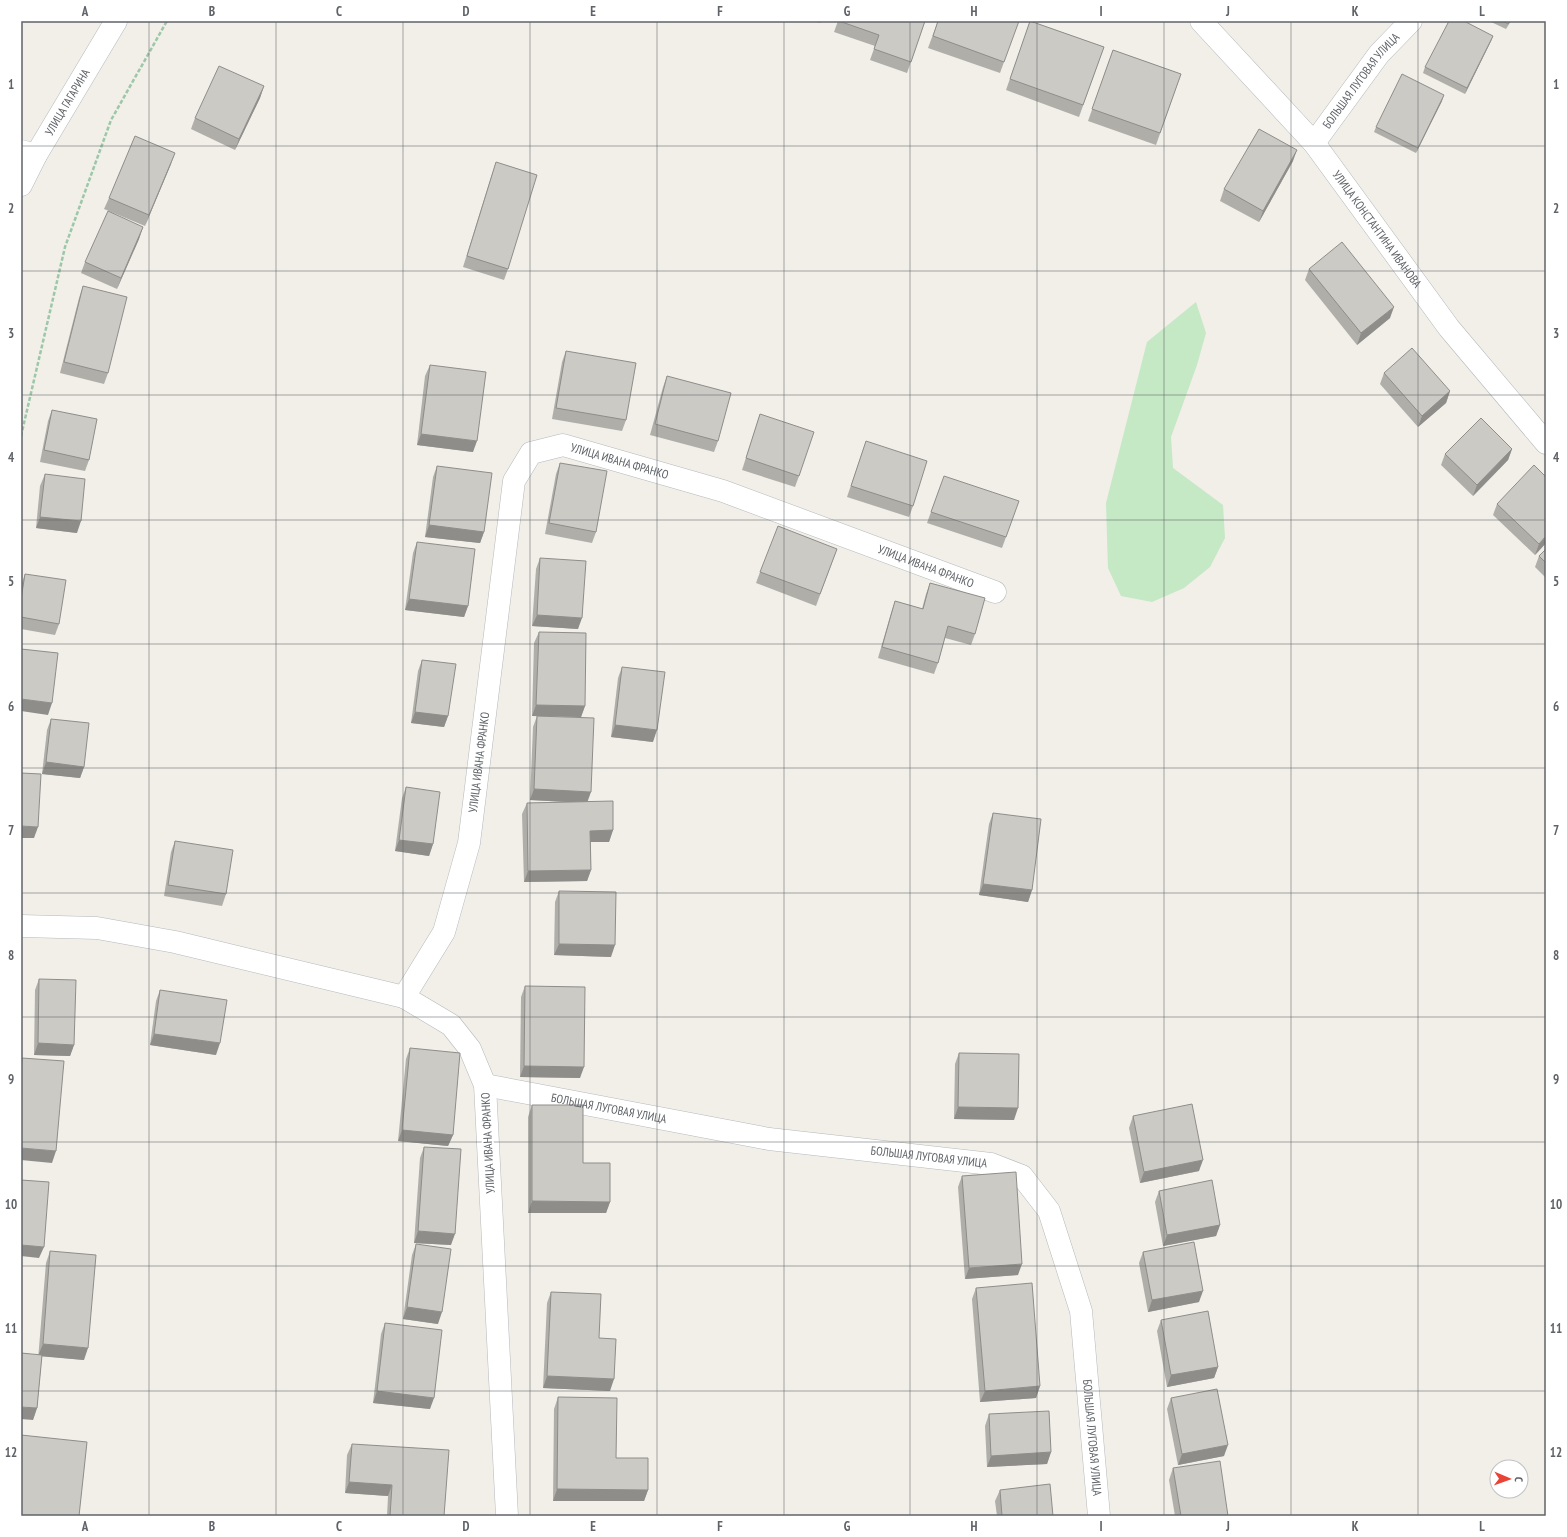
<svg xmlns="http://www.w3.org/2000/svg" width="1567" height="1537" viewBox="0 0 1567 1537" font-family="'PT Sans Narrow',sans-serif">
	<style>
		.green { fill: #c5e8c5 }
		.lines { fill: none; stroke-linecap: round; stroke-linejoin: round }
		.minor-casing { stroke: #b5b8bc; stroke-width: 23 }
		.secondary-casing { stroke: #b6babf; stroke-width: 23 }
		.path { stroke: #9cc7a9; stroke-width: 2.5; stroke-dasharray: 4 2; stroke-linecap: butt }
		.minor { stroke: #fff; stroke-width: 22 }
		.secondary { stroke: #fff; stroke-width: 22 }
		.wall { fill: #afaea9 }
		.shaded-wall { fill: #8f8d8a }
		.building { fill: #cccac5; stroke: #8f8d8a }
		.grid { fill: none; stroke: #5f6368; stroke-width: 1; stroke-opacity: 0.55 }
		.labels { text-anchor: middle; stroke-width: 3.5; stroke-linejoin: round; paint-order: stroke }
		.street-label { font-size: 12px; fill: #5f6368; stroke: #fff }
		.neatline { fill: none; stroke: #5f6368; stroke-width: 1.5 }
		.grid-label { font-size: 13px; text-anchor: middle; font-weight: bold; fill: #5f6368 }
	</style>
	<rect width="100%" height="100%" fill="#f1efe8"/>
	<polygon class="green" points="1196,302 1206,333 1197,365 1171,437 1173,468 1223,505 1225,538 1210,567 1184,588 1152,602 1121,596 1108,568 1106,503 1147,342"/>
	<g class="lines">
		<defs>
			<g id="minor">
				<path id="s1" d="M1201 21 1314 143 1449 328 1546 443"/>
				<path id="s2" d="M1314 143 1379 54 1411 21"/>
				<polyline points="21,151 36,155"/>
				<polyline points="21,926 97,928 175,942 404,997"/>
				<path id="s3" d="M485 1085 769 1139 991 1164 1022 1176 1049 1211 1081 1311 1099 1516"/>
				<path id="s4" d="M507 1516 485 1085 470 1049 451 1025 404 997 444 932 469 843 514 481 531 453 563 445 723 491 995 592"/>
			</g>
			<g id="secondary">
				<path id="s5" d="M21 185 36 155 116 21"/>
			</g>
		</defs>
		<use href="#minor" class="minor-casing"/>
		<use href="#secondary" class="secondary-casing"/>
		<polyline class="path" points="21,436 65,247 111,120 167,21"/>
		<use href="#minor" class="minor"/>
		<use href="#secondary" class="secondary"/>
	</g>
	<g class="wall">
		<polygon points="814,21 821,21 820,23"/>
		<polygon points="838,21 925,21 907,73 870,60 875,46 834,32"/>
		<polygon points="938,21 1004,62 1000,73 928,48"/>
		<polygon points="1030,21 1104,47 1079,117 1006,90"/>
		<polygon points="1489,21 1511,21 1506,29"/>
		<polygon points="1493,36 1491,41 1465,94 1423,73 1425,67"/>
		<polygon points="1113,50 1181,74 1156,145 1088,121"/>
		<polygon points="264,86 260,98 235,150 191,129 195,118"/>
		<polygon points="1442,101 1416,153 1374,132 1376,127"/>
		<polygon points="1293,161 1259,222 1220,201 1224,189"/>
		<polygon points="496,162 508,269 504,280 463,267 492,174"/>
		<polygon points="171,164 145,226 104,209 109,198"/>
		<polygon points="143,227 139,239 117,289 81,273 85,262"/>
		<polygon points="1309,269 1390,318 1357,345 1305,280"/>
		<polygon points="83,286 108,373 104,384 60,373 79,298"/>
		<polygon points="566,351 626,420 622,431 552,419 562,362"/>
		<polygon points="430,365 473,452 417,445 425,376"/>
		<polygon points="1384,373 1450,391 1446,403 1418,427 1380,384"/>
		<polygon points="667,376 718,441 714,452 650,435 663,387"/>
		<polygon points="52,410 89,460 85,471 40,462 48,421"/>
		<polygon points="760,414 799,476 795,487 742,470"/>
		<polygon points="866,441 913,506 909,517 847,497"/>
		<polygon points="1512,449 1508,460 1473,496 1441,465 1445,454"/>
		<polygon points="560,463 596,532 592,543 545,534 556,474"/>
		<polygon points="437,466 484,532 480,543 425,537 433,477"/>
		<polygon points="45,474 77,533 36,528 40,486"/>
		<polygon points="1546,477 1546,543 1535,555 1493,515 1497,504"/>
		<polygon points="940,487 1006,537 1002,548 927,523"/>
		<polygon points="417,542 468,606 464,617 405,610 413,553"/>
		<polygon points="837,549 816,606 756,583 760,572"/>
		<polygon points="1546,549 1546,578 1535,567 1539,556"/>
		<polygon points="540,558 578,629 532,626 536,569"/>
		<polygon points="25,574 59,624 55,635 21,629 21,585"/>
		<polygon points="930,583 975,634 971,645 945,638 938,663 934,674 878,658 891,613 895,601 922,609 926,594"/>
		<polygon points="539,632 585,706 581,717 545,716 587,802 613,830 609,842 591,842 591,870 587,881 524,882 522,814 527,803 566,802 530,800 533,727 537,716 532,716 534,643"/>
		<polygon points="422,660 448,716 444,727 411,723 418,671"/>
		<polygon points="622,667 653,742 611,737 618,678"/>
		<polygon points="51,719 84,767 80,778 42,774 47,730"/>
		<polygon points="406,787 433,844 429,856 395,851 402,798"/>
		<polygon points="993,813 1032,890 1028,902 979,895 989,824"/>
		<polygon points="175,841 226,894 222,906 164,896 171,852"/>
		<polygon points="559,891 611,957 554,955 555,902"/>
		<polygon points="39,979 74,1045 70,1056 34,1055 35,990"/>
		<polygon points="525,986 580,1078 520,1077 521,997"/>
		<polygon points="160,990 216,1055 150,1045 156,1001"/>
		<polygon points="410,1048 453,1135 448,1146 398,1141 406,1059"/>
		<polygon points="959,1053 1014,1120 954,1119 955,1064"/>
		<polygon points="532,1105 583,1163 610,1202 606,1213 528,1213 528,1117"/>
		<polygon points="1133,1116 1199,1171 1140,1183 1129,1128"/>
		<polygon points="424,1147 451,1245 414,1243 420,1158"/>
		<polygon points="962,1176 1018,1275 965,1279 958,1187"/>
		<polygon points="1159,1191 1220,1225 1216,1236 1163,1246 1155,1202"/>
		<polygon points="416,1244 438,1324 403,1319 412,1255"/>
		<polygon points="50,1251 84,1360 42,1356 37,1408 33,1420 46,1263"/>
		<polygon points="1143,1252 1199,1302 1148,1312 1139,1263"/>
		<polygon points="976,1288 1040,1386 1036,1398 980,1402 972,1299"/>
		<polygon points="551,1292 599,1338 610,1391 543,1388 547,1303"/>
		<polygon points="1161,1320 1218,1367 1214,1378 1167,1387 1157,1331"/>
		<polygon points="385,1323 430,1409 373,1403 381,1334"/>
		<polygon points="558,1397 616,1458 648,1490 644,1501 553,1501 554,1409"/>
		<polygon points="1171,1398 1224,1456 1178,1465 1167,1409"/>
		<polygon points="989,1414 1051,1452 1047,1464 987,1467 985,1426"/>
		<polygon points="352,1444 444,1516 387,1516 388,1496 345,1493 347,1455"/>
		<polygon points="1173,1468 1228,1516 1175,1516 1169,1480"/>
		<polygon points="1000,1490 1053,1516 997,1516 995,1501"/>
	</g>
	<g class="shaded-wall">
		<polygon points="1493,36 1491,41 1465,94 1467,88"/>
		<polygon points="264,86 260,98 235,150 239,139"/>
		<polygon points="1444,95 1442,101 1416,153 1418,148"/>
		<polygon points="1297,150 1293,161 1259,222 1263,211"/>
		<polygon points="175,153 171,164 145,226 149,215"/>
		<polygon points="143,227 139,239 117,289 121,278"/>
		<polygon points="1394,307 1390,318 1357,345 1361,333"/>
		<polygon points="1450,391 1446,403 1418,427 1422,416"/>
		<polygon points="421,434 477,441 473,452 417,445"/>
		<polygon points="1512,449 1508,460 1473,496 1477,485"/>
		<polygon points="40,517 81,521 77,533 36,528"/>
		<polygon points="429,525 484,532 480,543 425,537"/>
		<polygon points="1546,536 1546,543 1535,555 1539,544"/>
		<polygon points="409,599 468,606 464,617 405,610"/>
		<polygon points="537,615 582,618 578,629 532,626"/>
		<polygon points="21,699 52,703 48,715 21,711"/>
		<polygon points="536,705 585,706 581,717 532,716"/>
		<polygon points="415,712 448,716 444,727 411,723"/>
		<polygon points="615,725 657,730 653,742 611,737"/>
		<polygon points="46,762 84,767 80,778 42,774"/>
		<polygon points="534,789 591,792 587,803 530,800"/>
		<polygon points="21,826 38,827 34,838 21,838"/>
		<polygon points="613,830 609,842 586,842 590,831"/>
		<polygon points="399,840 433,844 429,856 395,851"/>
		<polygon points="591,870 587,881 524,882 528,871"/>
		<polygon points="983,884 1032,890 1028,902 979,895"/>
		<polygon points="559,944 615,945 611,957 554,955"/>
		<polygon points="154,1034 220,1043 216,1055 150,1045"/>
		<polygon points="38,1043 74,1045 70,1056 34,1055"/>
		<polygon points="524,1066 584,1067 580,1078 520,1077"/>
		<polygon points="958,1107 1018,1108 1014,1120 954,1119"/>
		<polygon points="402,1130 453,1135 448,1146 398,1141"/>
		<polygon points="21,1148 56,1151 52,1163 21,1160"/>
		<polygon points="1203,1160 1199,1171 1140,1183 1144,1172"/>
		<polygon points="532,1201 610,1202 606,1213 528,1213"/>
		<polygon points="1220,1225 1216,1236 1163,1246 1167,1235"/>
		<polygon points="418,1231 455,1234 451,1245 414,1243"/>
		<polygon points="21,1245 44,1247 39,1258 21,1256"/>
		<polygon points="1022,1264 1018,1275 965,1279 969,1268"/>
		<polygon points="1203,1291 1199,1302 1148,1312 1152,1300"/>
		<polygon points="407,1307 442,1312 438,1324 403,1319"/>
		<polygon points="43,1344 88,1348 84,1360 38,1356"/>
		<polygon points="1218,1367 1214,1378 1167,1387 1171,1375"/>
		<polygon points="547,1376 614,1379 610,1391 543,1388"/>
		<polygon points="1040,1386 1036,1398 980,1402 985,1391"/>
		<polygon points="377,1391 434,1398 430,1409 373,1403"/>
		<polygon points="21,1407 37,1408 33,1420 21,1419"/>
		<polygon points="1228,1445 1224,1456 1178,1465 1182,1454"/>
		<polygon points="1051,1452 1047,1464 987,1467 991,1456"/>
		<polygon points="349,1482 392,1485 388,1496 345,1493"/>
		<polygon points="557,1489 648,1490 644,1501 553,1501"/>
	</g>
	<g class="building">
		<polygon points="839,21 925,21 911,62 874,49 879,35"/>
		<polygon points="938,21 1019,21 1004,62 933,36"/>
		<polygon points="1030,21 1104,47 1083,105 1010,79"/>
		<polygon points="1449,21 1464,21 1493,36 1467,88 1425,67"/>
		<polygon points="1503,21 1510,21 1508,24"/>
		<polygon points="1113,50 1181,74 1160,133 1092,109"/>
		<polygon points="219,66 264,86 239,139 195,118"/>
		<polygon points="1402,74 1444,95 1418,148 1376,127"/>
		<polygon points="1259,129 1297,150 1263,211 1224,189"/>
		<polygon points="135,136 175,153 149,215 109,198"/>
		<polygon points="496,162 537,175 508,269 467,256"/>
		<polygon points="108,211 143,227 121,278 85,262"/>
		<polygon points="1342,242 1394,307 1361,333 1309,269"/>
		<polygon points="83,286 127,297 108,373 64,362"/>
		<polygon points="1412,348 1450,391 1422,416 1384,373"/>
		<polygon points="566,351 636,363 626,420 556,408"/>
		<polygon points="430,365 486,372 477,441 421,434"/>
		<polygon points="667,376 731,393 718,441 655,424"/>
		<polygon points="52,410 97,419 89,460 44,450"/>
		<polygon points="760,414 814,432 799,476 746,458"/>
		<polygon points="1481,418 1512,449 1477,485 1445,454"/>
		<polygon points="866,441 927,461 913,506 851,486"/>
		<polygon points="560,463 607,471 596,532 549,523"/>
		<polygon points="1534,465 1546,477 1546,536 1539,544 1497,504"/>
		<polygon points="437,466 492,473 484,532 429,525"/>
		<polygon points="45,474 85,479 81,521 40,517"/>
		<polygon points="944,476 1019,501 1006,537 931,512"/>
		<polygon points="778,526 837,549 820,594 760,572"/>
		<polygon points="417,542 475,549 468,606 409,599"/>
		<polygon points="1546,549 1546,563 1539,556"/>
		<polygon points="540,558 586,561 582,618 537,615"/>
		<polygon points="25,574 66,580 59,624 21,617 21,599"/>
		<polygon points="930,583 985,598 975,634 948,626 938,663 882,647 895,601 923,609"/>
		<polygon points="539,632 586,633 585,706 536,705"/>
		<polygon points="21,649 58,653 52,703 21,699"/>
		<polygon points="422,660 456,664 448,716 415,712"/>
		<polygon points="622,667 665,672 657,730 615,725"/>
		<polygon points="537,716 594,718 591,792 534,789"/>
		<polygon points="51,719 89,723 84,767 46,762"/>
		<polygon points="21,773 41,774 38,827 21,826"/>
		<polygon points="406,787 440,792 433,844 399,840"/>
		<polygon points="613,801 613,830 590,831 591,870 528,871 527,803"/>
		<polygon points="993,813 1041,819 1032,890 983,884"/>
		<polygon points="175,841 233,850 226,894 168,885"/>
		<polygon points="559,891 616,892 615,945 559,944"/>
		<polygon points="39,979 76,980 74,1045 38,1043"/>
		<polygon points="525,986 585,987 584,1067 524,1066"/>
		<polygon points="160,990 227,1000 220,1043 154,1034"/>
		<polygon points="410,1048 460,1053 453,1135 402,1130"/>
		<polygon points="959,1053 1019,1054 1018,1108 958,1107"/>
		<polygon points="22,1058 64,1061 56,1151 21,1148 21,1071"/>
		<polygon points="1192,1104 1203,1160 1144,1172 1133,1116"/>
		<polygon points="532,1105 583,1105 583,1163 610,1163 610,1202 532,1201"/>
		<polygon points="424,1147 461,1149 455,1234 418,1231"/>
		<polygon points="1016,1172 1022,1264 969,1268 962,1176"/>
		<polygon points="21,1180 49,1182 44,1247 21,1245"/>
		<polygon points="1212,1180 1220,1225 1167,1235 1159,1191"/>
		<polygon points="1194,1242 1203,1291 1152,1300 1143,1252"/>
		<polygon points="416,1244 451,1249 442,1312 407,1307"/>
		<polygon points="50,1251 96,1255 88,1348 43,1344"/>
		<polygon points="1032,1283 1040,1386 985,1391 976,1288"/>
		<polygon points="551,1292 601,1294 599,1338 616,1339 614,1379 547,1376"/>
		<polygon points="1208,1311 1218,1367 1171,1375 1161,1320"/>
		<polygon points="385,1323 442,1330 434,1398 377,1391"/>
		<polygon points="21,1353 42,1355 37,1408 21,1407"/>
		<polygon points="1217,1389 1228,1445 1182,1454 1171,1398"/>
		<polygon points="558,1397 617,1398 616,1458 648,1458 648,1490 557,1489"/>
		<polygon points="1049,1411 1051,1452 991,1456 989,1414"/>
		<polygon points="21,1435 87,1442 79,1516 21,1516"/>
		<polygon points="352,1444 449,1450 444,1516 390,1516 392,1485 349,1482"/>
		<polygon points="1220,1461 1228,1516 1181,1516 1173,1468"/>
		<polygon points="1050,1484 1053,1516 1002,1516 1000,1490"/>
	</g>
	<path class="grid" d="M149 21V1516M276 21V1516M403 21V1516M530 21V1516M657 21V1516M784 21V1516M910 21V1516M1037 21V1516M1164 21V1516M1291 21V1516M1418 21V1516M21 146H1546M21 271H1546M21 395H1546M21 520H1546M21 644H1546M21 768H1546M21 893H1546M21 1017H1546M21 1142H1546M21 1266H1546M21 1391H1546"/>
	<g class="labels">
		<g class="street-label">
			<text dy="4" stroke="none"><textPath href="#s2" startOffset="78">БОЛЬШАЯ ЛУГОВАЯ УЛИЦА</textPath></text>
			<text dy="4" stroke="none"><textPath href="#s5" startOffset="95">УЛИЦА ГАГАРИНА</textPath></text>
			<text dy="4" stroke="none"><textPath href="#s1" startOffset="273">УЛИЦА КОНСТАНТИНА ИВАНОВА</textPath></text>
			<text dy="4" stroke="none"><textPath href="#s4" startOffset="1214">УЛИЦА ИВАНА ФРАНКО</textPath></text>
			<text dy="4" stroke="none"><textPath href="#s4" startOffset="1538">УЛИЦА ИВАНА ФРАНКО</textPath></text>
			<text dy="4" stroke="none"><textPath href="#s4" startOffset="806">УЛИЦА ИВАНА ФРАНКО</textPath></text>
			<text dy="4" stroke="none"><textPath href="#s3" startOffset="126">БОЛЬШАЯ ЛУГОВАЯ УЛИЦА</textPath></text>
			<text transform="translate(488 1143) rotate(-93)" y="4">УЛИЦА ИВАНА ФРАНКО</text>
			<text dy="4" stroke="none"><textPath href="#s3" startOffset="450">БОЛЬШАЯ ЛУГОВАЯ УЛИЦА</textPath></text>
			<text dy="4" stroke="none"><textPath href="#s3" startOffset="822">БОЛЬШАЯ ЛУГОВАЯ УЛИЦА</textPath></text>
		</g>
	</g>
	<rect width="1567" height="1537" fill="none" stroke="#ffffff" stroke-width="44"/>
	<g transform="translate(1509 1479) rotate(92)"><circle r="19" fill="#ffffff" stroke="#bfc1c3"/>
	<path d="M0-3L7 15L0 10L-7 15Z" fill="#ea4335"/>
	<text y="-6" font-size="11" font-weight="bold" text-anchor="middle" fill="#5f6368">С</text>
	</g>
	<rect x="22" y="22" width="1523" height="1493" class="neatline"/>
	<g class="grid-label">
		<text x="85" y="16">A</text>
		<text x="212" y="16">B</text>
		<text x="339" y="16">C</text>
		<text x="466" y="16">D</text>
		<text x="593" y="16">E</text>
		<text x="720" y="16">F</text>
		<text x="847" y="16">G</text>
		<text x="974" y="16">H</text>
		<text x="1101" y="16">I</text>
		<text x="1228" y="16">J</text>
		<text x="1355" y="16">K</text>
		<text x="1482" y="16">L</text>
		<text x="11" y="89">1</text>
		<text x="1556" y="89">1</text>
		<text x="11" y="213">2</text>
		<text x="1556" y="213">2</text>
		<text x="11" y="338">3</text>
		<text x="1556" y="338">3</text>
		<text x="11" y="462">4</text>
		<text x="1556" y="462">4</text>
		<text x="11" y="586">5</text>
		<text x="1556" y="586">5</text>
		<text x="11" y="711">6</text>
		<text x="1556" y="711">6</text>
		<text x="11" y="835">7</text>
		<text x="1556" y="835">7</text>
		<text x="11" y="960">8</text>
		<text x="1556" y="960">8</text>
		<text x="11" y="1084">9</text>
		<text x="1556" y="1084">9</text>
		<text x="11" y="1209">10</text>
		<text x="1556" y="1209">10</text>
		<text x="11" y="1333">11</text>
		<text x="1556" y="1333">11</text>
		<text x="11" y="1457">12</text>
		<text x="1556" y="1457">12</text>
		<text x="85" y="1531">A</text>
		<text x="212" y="1531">B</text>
		<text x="339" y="1531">C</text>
		<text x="466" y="1531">D</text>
		<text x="593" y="1531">E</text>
		<text x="720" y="1531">F</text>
		<text x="847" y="1531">G</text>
		<text x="974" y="1531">H</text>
		<text x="1101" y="1531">I</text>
		<text x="1228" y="1531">J</text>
		<text x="1355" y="1531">K</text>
		<text x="1482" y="1531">L</text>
	</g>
</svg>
